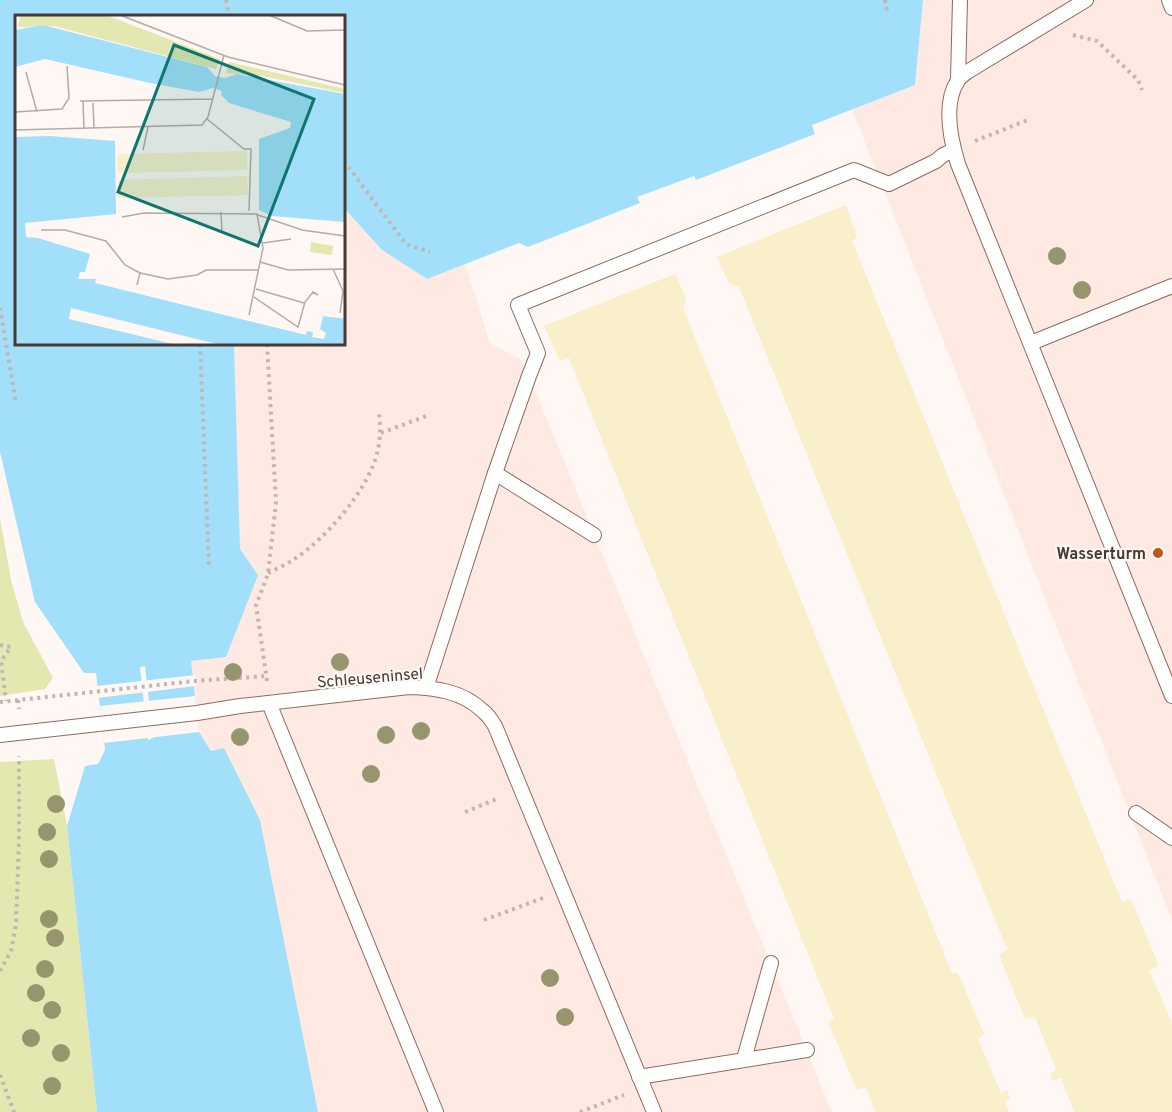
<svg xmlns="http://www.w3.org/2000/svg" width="1172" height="1112" viewBox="0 0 1172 1112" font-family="Overpass,sans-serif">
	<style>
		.industrial { fill: #feeae2 }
		.green { fill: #e3e7b0 }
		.sand { fill: #f9efca }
		.water { fill: #a1dffb; fill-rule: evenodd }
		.pier { fill: #fff7f4 }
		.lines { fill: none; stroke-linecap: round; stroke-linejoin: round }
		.service-casing { stroke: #8b6c5f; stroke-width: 16 }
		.path { stroke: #c1b6b2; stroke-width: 4; stroke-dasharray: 3 4.5; stroke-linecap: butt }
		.service { stroke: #fff; stroke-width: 14 }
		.tree { fill: #97956e }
		.poi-dot { fill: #bb581d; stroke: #fff7f4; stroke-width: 2 }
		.labels { text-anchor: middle; stroke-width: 4.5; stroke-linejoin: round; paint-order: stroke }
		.poi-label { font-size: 16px; font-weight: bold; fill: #473933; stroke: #fff7f4; text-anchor: end }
		.street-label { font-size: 16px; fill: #473933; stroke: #fff7f4 }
		.inset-road { fill: none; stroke: #b5aba7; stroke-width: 1.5 }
		.view { fill: #0f766e; fill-opacity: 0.15; stroke: #0f766e; stroke-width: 3 }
		.inset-edge { fill: none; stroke: #473933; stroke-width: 3 }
	</style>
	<rect width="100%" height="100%" fill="#fff7f4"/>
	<g class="industrial">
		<polygon points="923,0 1172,0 1172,920 852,109 915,85"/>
		<polygon points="344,208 382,250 427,279 465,264 490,343 520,359 529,376 832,1112 318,1112 260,820 211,751 199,732 191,661 226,656 240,549 234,344 344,344"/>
	</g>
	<g class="green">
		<polygon points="0,518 11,580 23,622 53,678 45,689 0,696"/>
		<polygon points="54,759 67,826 97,1112 0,1112 0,762"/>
	</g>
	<g class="sand">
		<polygon points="846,205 857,238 852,241 1122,902 1131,899 1159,966 1149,970 1172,1023 1172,1112 1074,1112 1061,1078 1052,1081 1050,1074 1056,1070 1035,1017 1025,1019 999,955 1007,949 739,287 729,284 717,257"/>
		<polygon points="675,274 686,298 683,308 952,973 958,973 984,1034 978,1039 1001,1093 1007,1090 1010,1098 1005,1101 1009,1112 875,1112 866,1087 857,1090 828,1022 834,1019 569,358 560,361 544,326"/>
	</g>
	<path class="water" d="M0 0H923L915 85 812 125 815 134 696 180 694 176 637 197 640 203 528 247 519 243 427 279 382 250 344 208V16H16V344H234L240 549 258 575 226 657 191 661 199 732 211 751 224 748 260 820 318 1112H97L67 826 85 766 98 764 105 750 96 673H84L35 602 0 452ZM145 666 153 738 148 740 140 667Z"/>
	<g class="pier">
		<polygon points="195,675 196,686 97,698 96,686"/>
		<polygon points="195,696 199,732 104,743 100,706"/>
	</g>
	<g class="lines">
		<defs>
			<g id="service">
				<path d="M1086 0 967 72C963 75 959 78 957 82 943 105 951 141 958 164L1172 696"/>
				<polyline points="1169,0 1172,8"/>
				<polyline points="958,80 960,0"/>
				<polyline points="1031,343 1172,286"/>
				<polyline points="495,473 594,535"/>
				<polyline points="426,688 495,473 529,376 538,353 518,305 854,170 889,184 936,161 943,155 954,150"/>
				<polyline points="269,703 436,1112"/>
				<path d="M0 735 197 713 240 706 409 687C436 688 462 691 483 711 488 715 492 721 495 726L654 1112"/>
				<polyline points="1136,813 1172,838"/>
				<polyline points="744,1059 771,963"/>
				<polyline points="639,1077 807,1050"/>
			</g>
		</defs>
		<use href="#service" class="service-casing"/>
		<g class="path">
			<polyline points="226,0 229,16"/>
			<polyline points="885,0 887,11"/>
			<polyline points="1073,35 1097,41 1138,80 1142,90"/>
			<polyline points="975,141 1030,119"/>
			<polyline points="344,161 406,244 430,252"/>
			<polyline points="0,308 16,403"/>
			<polyline points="200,344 209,568"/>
			<polyline points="381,433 429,415"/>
			<path d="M268 573C276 569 285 565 293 560 326 539 371 487 378 449 381 436 380 424 379 412"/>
			<polyline points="0,645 11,647 1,661 6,701"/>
			<polyline points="267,681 256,605 268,574 276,502 267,344"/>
			<polyline points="18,700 19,709"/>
			<polyline points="0,702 195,681 266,676"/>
			<polyline points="465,812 499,798"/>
			<polyline points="484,920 543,898"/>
			<polyline points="0,971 11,951 16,924 19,840 19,756"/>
			<polyline points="0,1075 14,1112"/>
			<polyline points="580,1112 624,1095"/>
		</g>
		<use href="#service" class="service"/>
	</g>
	<g class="tree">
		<circle cx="1057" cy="256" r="9"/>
		<circle cx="1082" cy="290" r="9"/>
		<circle cx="340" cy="662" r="9"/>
		<circle cx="233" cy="672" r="9"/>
		<circle cx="421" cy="731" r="9"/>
		<circle cx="386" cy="735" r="9"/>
		<circle cx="240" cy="737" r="9"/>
		<circle cx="371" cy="774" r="9"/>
		<circle cx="56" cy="804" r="9"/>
		<circle cx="47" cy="832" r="9"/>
		<circle cx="49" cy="859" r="9"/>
		<circle cx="49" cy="919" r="9"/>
		<circle cx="55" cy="938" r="9"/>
		<circle cx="45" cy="969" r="9"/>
		<circle cx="550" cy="978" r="9"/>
		<circle cx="36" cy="993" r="9"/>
		<circle cx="52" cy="1010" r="9"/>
		<circle cx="565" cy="1017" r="9"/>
		<circle cx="31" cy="1038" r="9"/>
		<circle cx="61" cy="1053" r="9"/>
		<circle cx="52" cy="1086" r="9"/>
	</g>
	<circle class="poi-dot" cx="1158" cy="553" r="6"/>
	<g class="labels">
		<g class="poi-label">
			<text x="1146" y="559">Wasserturm</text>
		</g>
		<g class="street-label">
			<text transform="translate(370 677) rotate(-5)" y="6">Schleuseninsel</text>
		</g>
	</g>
	<g transform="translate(15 15)">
		<rect width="330" height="330" fill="#fff7f4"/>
		<path d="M5 0H91L205 44 201 54 39 11 3 12ZM214 47 330 74V78L248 61 211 58ZM296 227 318 231 317 240 295 237Z" fill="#e3e7b0"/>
		<path d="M232 136V155L102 158V139ZM232 161 233 180 102 183 103 165Z" fill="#f9efca"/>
		<path d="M28 10 192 52 200 61 210 63 222 59 330 79V207L257 201 244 195V124L275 113 276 107 214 88 206 80 207 76 198 73 184 77 135 68 30 44 0 52V15ZM35 121 100 126 101 199 10 208 11 222 23 223 75 239 70 257H65L63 264H81L80 268 291 320 292 316 298 317 297 322 309 324 311 318 305 314 308 301 330 304V330H206L56 293 54 304 162 330H0V122Z" fill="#a1dffb"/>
		<path class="inset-road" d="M105 0 213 42 330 70M254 0 292 16 330 15M11 57 22 97M65 86 198 84M68 86 69 114M78 88 79 113M0 97 47 94 54 83 52 51M192 104 229 134H236L234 196M0 115 187 110 193 102 209 40M128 135 133 112M206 197 207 218M243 200 287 215 330 221M107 202 129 198 242 199 248 233 234 300M26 215H50L91 226 110 250 125 258M248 228 276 224M245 247 273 255 330 254M318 254 328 276 325 298M122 270 125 258 153 264 182 260 191 255H244M241 274 289 288M239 282 283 312 290 287 298 277 303 280"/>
		<path class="view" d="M159 30 299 84 243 231 103 177Z"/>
		<rect width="330" height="330" class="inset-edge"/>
	</g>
</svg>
